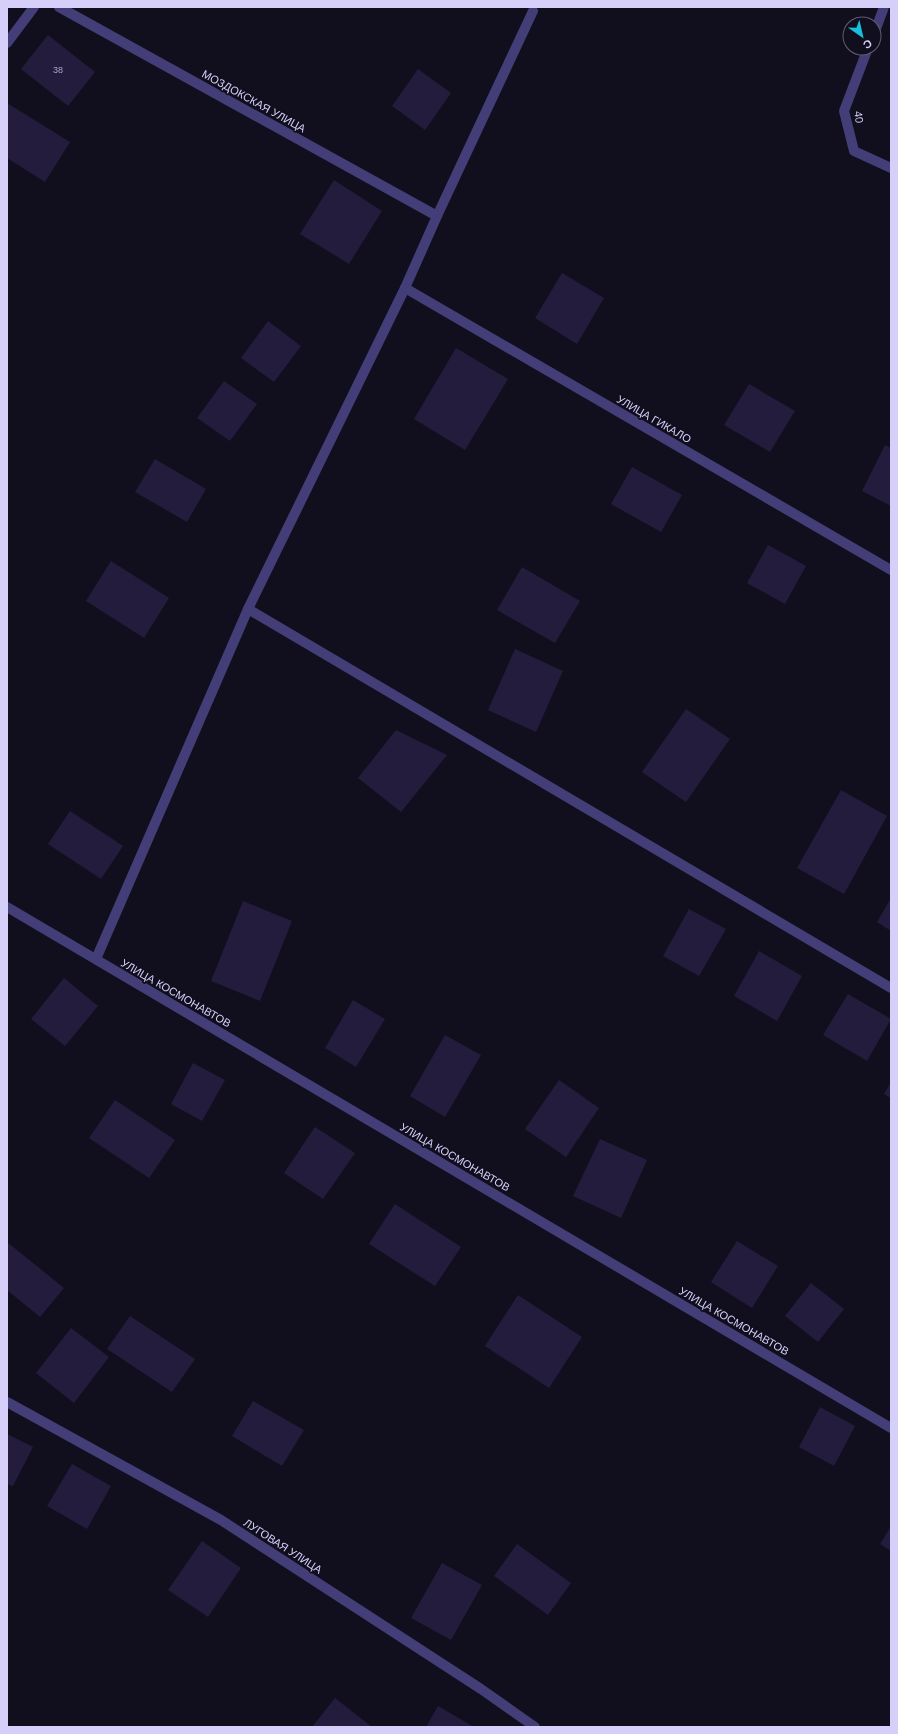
<svg xmlns="http://www.w3.org/2000/svg" width="898" height="1734" viewBox="0 0 898 1734" font-family="Helvetica,sans-serif">
	<style>
		.building { fill: #241c3c }
		.lines { fill: none; stroke-linecap: round; stroke-linejoin: round }
		.service { stroke: #433e77; stroke-width: 10 }
		.minor { stroke: #433e77; stroke-width: 10 }
		.labels { text-anchor: middle; stroke-width: 3.5; stroke-linejoin: round; paint-order: stroke }
		.number-label { font-size: 9px; fill: #aaa2ca }
		.street-label { font-size: 11px; fill: #d6cffa; stroke: #110e1d }
	</style>
	<rect width="100%" height="100%" fill="#110e1d"/>
	<g class="building">
		<polygon points="48,35 95,72 68,106 21,69"/>
		<polygon points="418,69 451,93 425,130 392,106"/>
		<polygon points="7,103 70,142 45,182 7,158"/>
		<polygon points="334,180 382,211 349,264 300,234"/>
		<polygon points="562,273 604,298 577,344 535,318"/>
		<polygon points="268,321 301,346 274,382 241,358"/>
		<polygon points="456,348 508,379 465,450 414,419"/>
		<polygon points="224,381 257,404 230,441 197,418"/>
		<polygon points="749,384 795,411 770,452 724,425"/>
		<polygon points="885,445 891,448 891,506 862,491"/>
		<polygon points="155,459 206,489 187,522 135,492"/>
		<polygon points="632,467 682,495 661,532 611,504"/>
		<polygon points="768,545 806,566 785,604 747,583"/>
		<polygon points="111,561 169,598 144,638 86,601"/>
		<polygon points="522,567 580,601 555,643 497,610"/>
		<polygon points="515,649 563,671 536,732 488,710"/>
		<polygon points="686,709 730,739 686,802 642,772"/>
		<polygon points="396,730 447,755 401,812 358,778"/>
		<polygon points="841,790 887,816 844,894 797,868"/>
		<polygon points="70,811 123,846 101,879 48,844"/>
		<polygon points="891,898 891,931 877,922"/>
		<polygon points="243,901 292,921 260,1001 211,981"/>
		<polygon points="689,909 726,929 699,976 663,956"/>
		<polygon points="759,951 802,976 777,1021 734,996"/>
		<polygon points="64,978 98,1006 65,1046 31,1019"/>
		<polygon points="848,994 891,1019 867,1061 823,1035"/>
		<polygon points="353,1000 385,1019 356,1067 325,1048"/>
		<polygon points="445,1035 481,1055 445,1117 410,1096"/>
		<polygon points="193,1063 225,1080 202,1121 171,1104"/>
		<polygon points="559,1080 599,1108 566,1157 525,1129"/>
		<polygon points="891,1082 891,1098 884,1094"/>
		<polygon points="115,1100 175,1140 149,1178 89,1138"/>
		<polygon points="315,1127 355,1153 323,1199 284,1173"/>
		<polygon points="600,1139 647,1160 621,1218 573,1196"/>
		<polygon points="395,1204 461,1247 435,1286 369,1244"/>
		<polygon points="737,1241 778,1266 752,1308 711,1282"/>
		<polygon points="7,1242 64,1288 40,1317 7,1290"/>
		<polygon points="811,1283 844,1309 818,1342 785,1316"/>
		<polygon points="518,1295 582,1337 549,1388 485,1346"/>
		<polygon points="130,1316 195,1359 172,1392 107,1349"/>
		<polygon points="71,1328 109,1357 74,1403 36,1373"/>
		<polygon points="253,1401 304,1430 282,1466 232,1436"/>
		<polygon points="820,1407 855,1426 834,1466 799,1447"/>
		<polygon points="7,1434 33,1447 13,1486 7,1484"/>
		<polygon points="72,1464 111,1486 87,1529 47,1506"/>
		<polygon points="891,1526 891,1551 880,1544"/>
		<polygon points="202,1541 241,1568 208,1617 168,1590"/>
		<polygon points="517,1544 571,1583 548,1615 494,1576"/>
		<polygon points="442,1563 482,1585 451,1640 411,1618"/>
		<polygon points="335,1698 372,1727 312,1727"/>
		<polygon points="438,1706 474,1727 426,1727"/>
	</g>
	<g class="lines">
		<g class="service">
			<polyline points="874,34 884,7"/>
			<polyline points="868,48 844,111 854,151 891,168"/>
			<polyline points="437,216 533,11"/>
		</g>
		<g class="minor">
			<polyline points="59,7 437,216 405,288 248,609 96,959"/>
			<polyline points="7,43 34,7"/>
			<polyline points="405,288 891,570"/>
			<polyline points="248,609 891,988"/>
			<polyline points="7,907 891,1428"/>
			<polyline points="7,1402 221,1520 481,1689 535,1727"/>
		</g>
	</g>
	<g class="labels">
		<g class="number-label">
			<text x="58" y="73">38</text>
		</g>
		<g class="street-label">
			<text transform="translate(254 101) rotate(29)" y="4">МОЗДОКСКАЯ УЛИЦА</text>
			<text transform="translate(859 117) rotate(82)" y="4">40</text>
			<text transform="translate(654 419) rotate(30)" y="4">УЛИЦА ГИКАЛО</text>
			<text transform="translate(176 993) rotate(30)" y="4">УЛИЦА КОСМОНАВТОВ</text>
			<text transform="translate(455 1157) rotate(30)" y="4">УЛИЦА КОСМОНАВТОВ</text>
			<text transform="translate(734 1321) rotate(30)" y="4">УЛИЦА КОСМОНАВТОВ</text>
			<text transform="translate(283 1546) rotate(33)" y="4">ЛУГОВАЯ УЛИЦА</text>
		</g>
	</g>
	<rect width="898" height="1734" fill="none" stroke="#d6cffa" stroke-width="16"/>
	<g transform="translate(862 36) rotate(146)"><circle r="19" fill="#110e1d" stroke="#605b75"/>
	<path d="M0-3L7 15L0 10L-7 15Z" fill="#17c1de"/>
	<text y="-6" font-size="11" font-weight="bold" text-anchor="middle" fill="#d6cffa">С</text>
	</g>
</svg>
